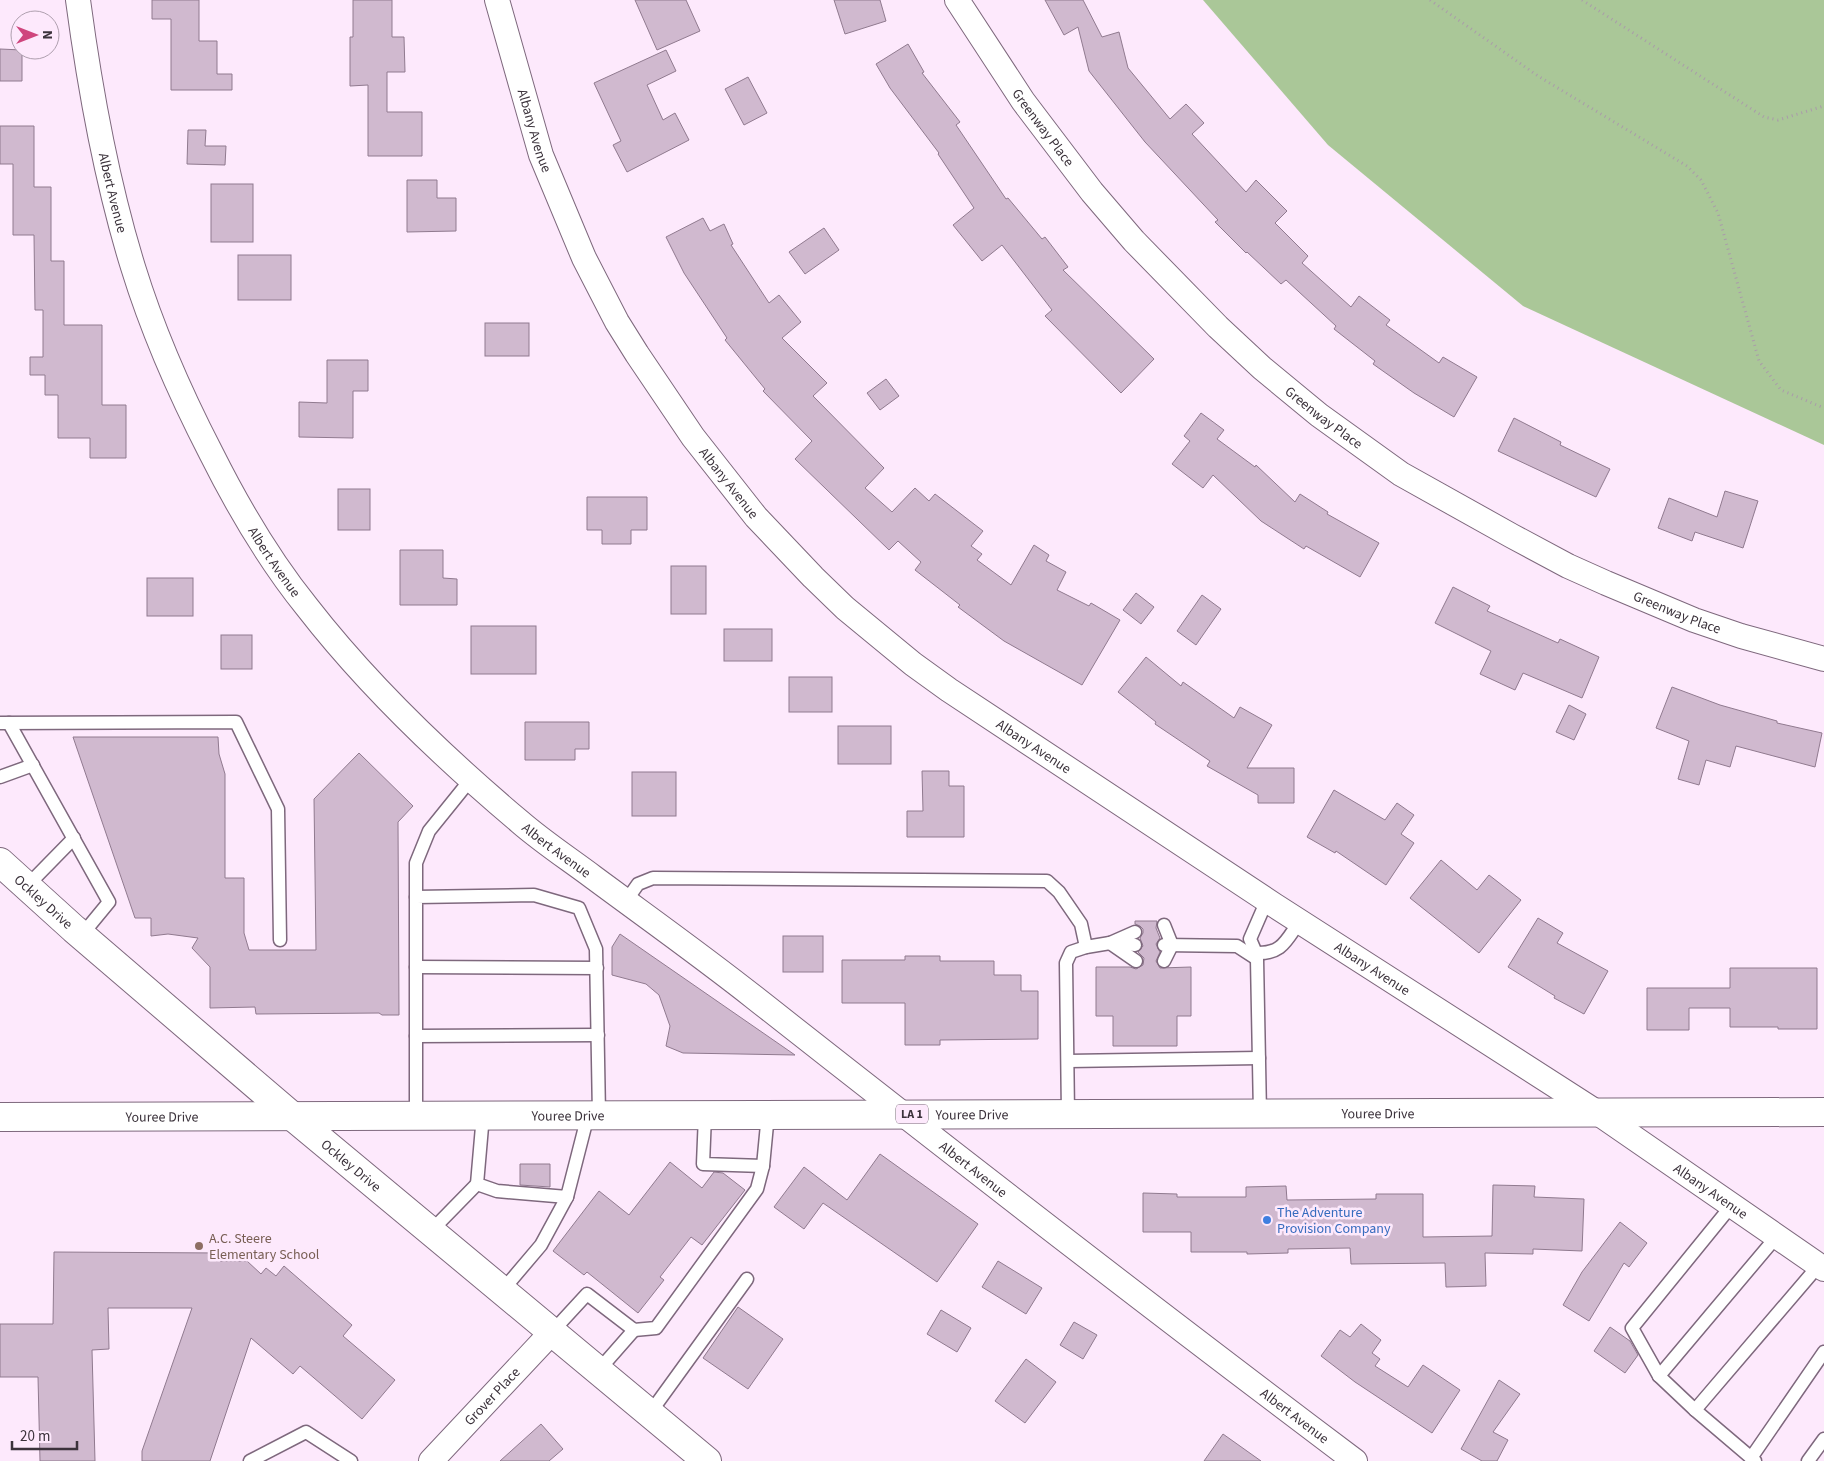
<svg xmlns="http://www.w3.org/2000/svg" width="1824" height="1461" viewBox="0 0 1824 1461" font-family="'Source Sans 3',sans-serif">
	<style>
		.green { fill: #aac798 }
		.building { fill: #d0b9cf; stroke: #907a8f }
		.lines { fill: none; stroke-linecap: round; stroke-linejoin: round }
		.service-casing { stroke: #7e687d; stroke-width: 15 }
		.minor-casing { stroke: #7e687d; stroke-width: 26 }
		.tertiary-casing { stroke: #7e687d; stroke-width: 30 }
		.primary-casing { stroke: #7e687d; stroke-width: 30 }
		.path { stroke: #aa9baa; stroke-width: 3; stroke-dasharray: 1 4; stroke-linecap: butt }
		.service { stroke: #fff; stroke-width: 12 }
		.minor { stroke: #fff; stroke-width: 24 }
		.tertiary { stroke: #fff; stroke-width: 28 }
		.primary { stroke: #fff; stroke-width: 28 }
		.shop-dot { fill: #3f7fe0; stroke: #fde9fc; stroke-width: 2 }
		.education-dot { fill: #8d6e63; stroke: #fde9fc; stroke-width: 2 }
		.labels { text-anchor: middle; stroke-width: 5; stroke-linejoin: round; paint-order: stroke }
		.shield { fill: #fde9fc; stroke: #756975; stroke-width: 1 }
		.shield-label { font-size: 12px; font-weight: bold; fill: #3b323b }
		.street-label { font-size: 14px; fill: #3b323b; stroke: #fde9fc }
		.shop-label { font-size: 14px; fill: #366cbe; stroke: #fde9fc; text-anchor: start }
		.education-label { font-size: 14px; fill: #785e54; stroke: #fde9fc; text-anchor: start }
	</style>
	<rect width="100%" height="100%" fill="#fde9fc"/>
	<polygon class="green" points="1203,0 1824,0 1824,445 1523,306 1328,145"/>
	<g class="building">
		<polygon points="152,0 199,0 199,41 217,41 217,74 232,74 232,90 171,90 171,19 152,19"/>
		<polygon points="353,0 392,0 392,37 404,37 405,72 387,72 387,112 422,112 422,156 368,156 368,85 350,86 350,37 353,37"/>
		<polygon points="635,0 686,0 700,31 657,50"/>
		<polygon points="834,0 880,0 886,21 845,34"/>
		<polygon points="1045,0 1083,0 1102,37 1119,32 1128,68 1170,119 1186,104 1204,123 1192,134 1246,192 1256,180 1287,211 1275,223 1308,256 1302,263 1351,307 1359,296 1390,320 1386,325 1439,363 1443,357 1477,377 1454,417 1414,393 1373,364 1375,361 1334,329 1336,326 1286,280 1281,284 1247,252 1246,253 1215,222 1218,220 1145,142 1089,71 1078,27 1064,35"/>
		<polygon points="908,44 924,72 922,73 960,122 956,125 1006,199 1008,198 1042,239 1045,237 1068,267 1063,270 1154,359 1121,393 1045,316 1052,310 1002,245 982,261 953,225 974,208 938,154 939,153 890,88 876,64"/>
		<polygon points="0,49 22,50 22,81 0,81"/>
		<polygon points="666,50 676,71 647,85 663,120 675,113 689,140 627,172 613,145 621,141 594,83"/>
		<polygon points="748,77 767,113 744,125 725,89"/>
		<polygon points="0,126 34,126 34,187 51,187 51,261 64,261 64,325 102,325 102,405 126,405 126,458 90,458 90,438 58,438 58,395 45,395 45,375 30,375 30,357 43,357 43,310 35,310 34,235 13,235 13,164 0,164"/>
		<polygon points="188,130 206,130 205,146 226,146 225,165 187,164"/>
		<polygon points="407,180 437,180 437,198 456,198 456,231 407,232"/>
		<rect x="211" y="184" width="42" height="58"/>
		<polygon points="703,218 710,231 724,224 733,244 731,245 769,303 779,295 801,322 782,338 827,383 813,396 884,468 865,488 892,512 915,488 929,501 935,494 983,531 971,546 982,554 977,560 1011,585 1034,545 1049,555 1046,561 1066,572 1057,590 1089,606 1091,603 1120,620 1082,685 1004,641 958,607 960,605 915,570 921,562 898,541 889,550 795,459 812,441 763,391 765,389 725,340 727,338 684,273 666,237"/>
		<polygon points="824,228 839,250 805,274 789,252"/>
		<rect x="238" y="255" width="53" height="45"/>
		<rect x="485" y="323" width="44" height="33"/>
		<polygon points="327,360 368,360 368,391 353,391 353,438 299,437 299,402 327,403"/>
		<polygon points="886,379 899,396 880,410 867,393"/>
		<polygon points="1201,413 1224,430 1217,439 1255,467 1256,465 1295,502 1300,494 1328,512 1327,514 1379,543 1360,577 1306,546 1304,549 1261,521 1213,475 1203,488 1172,464 1190,441 1184,436"/>
		<polygon points="1514,418 1561,442 1560,445 1610,469 1596,497 1498,451"/>
		<rect x="338" y="489" width="32" height="41"/>
		<polygon points="1725,491 1758,501 1743,548 1695,532 1692,541 1658,528 1669,498 1717,517"/>
		<polygon points="587,497 647,497 647,530 631,530 631,544 602,544 602,530 587,530"/>
		<polygon points="400,550 443,550 443,578 457,579 457,605 400,605"/>
		<rect x="671" y="566" width="35" height="48"/>
		<rect x="147" y="578" width="46" height="38"/>
		<polygon points="1453,587 1490,606 1487,611 1558,643 1560,639 1599,657 1582,698 1523,673 1515,690 1480,674 1491,651 1435,623"/>
		<polygon points="1136,593 1154,607 1141,624 1123,610"/>
		<polygon points="1202,595 1221,609 1196,645 1177,631"/>
		<rect x="471" y="626" width="65" height="48"/>
		<rect x="724" y="629" width="48" height="32"/>
		<rect x="221" y="635" width="31" height="34"/>
		<polygon points="1146,657 1181,686 1183,682 1234,718 1240,707 1272,725 1247,768 1294,768 1294,803 1258,803 1258,795 1207,766 1210,761 1155,724 1156,722 1118,692"/>
		<rect x="789" y="677" width="43" height="35"/>
		<polygon points="1672,687 1720,705 1777,721 1777,723 1822,733 1815,767 1736,746 1730,767 1706,760 1699,785 1678,779 1689,741 1656,728"/>
		<polygon points="1569,705 1586,714 1574,740 1556,732"/>
		<polygon points="525,722 589,722 589,749 575,749 575,760 525,760"/>
		<rect x="838" y="726" width="53" height="38"/>
		<polygon points="73,737 218,737 219,754 225,774 225,878 244,878 244,933 249,950 316,950 314,799 359,753 413,806 398,822 399,1015 382,1015 379,1013 256,1014 255,1007 210,1008 210,967 192,948 198,938 168,934 151,936 151,918 135,918"/>
		<polygon points="922,771 949,771 949,786 964,786 964,837 907,837 907,811 923,811"/>
		<rect x="632" y="772" width="44" height="44"/>
		<polygon points="1334,790 1385,820 1397,803 1414,815 1401,834 1414,843 1386,885 1336,851 1335,853 1307,837"/>
		<polygon points="1441,860 1477,890 1489,875 1521,900 1479,953 1410,898"/>
		<polygon points="1538,918 1563,933 1557,943 1608,971 1584,1014 1554,998 1555,996 1508,967"/>
		<polygon points="1135,921 1157,921 1156,928 1160,938 1156,944 1160,952 1156,961 1160,968 1191,967 1191,1016 1177,1016 1177,1046 1113,1046 1113,1016 1096,1016 1096,967 1130,967 1136,969 1143,965 1144,958 1138,952 1143,946 1140,938 1143,933 1143,929 1140,926 1135,924"/>
		<polygon points="620,934 795,1055 683,1053 666,1046 670,1026 659,995 646,984 612,975 612,947"/>
		<rect x="783" y="936" width="40" height="36"/>
		<polygon points="905,956 940,956 940,961 994,961 994,975 1021,975 1021,991 1038,991 1038,1039 940,1040 940,1045 905,1045 905,1003 842,1003 842,960 905,960"/>
		<polygon points="1730,968 1817,968 1817,1029 1778,1029 1778,1027 1730,1027 1730,1008 1689,1008 1689,1030 1647,1030 1647,988 1730,988"/>
		<polygon points="880,1154 978,1224 937,1282 823,1203 804,1229 774,1207 804,1167 847,1200"/>
		<polygon points="670,1162 702,1188 714,1172 723,1173 745,1190 702,1245 691,1237 660,1277 664,1280 638,1313 587,1272 584,1275 553,1251 599,1191 629,1215"/>
		<polygon points="520,1164 550,1164 550,1187 520,1185"/>
		<polygon points="1493,1185 1535,1186 1534,1197 1584,1199 1582,1251 1533,1249 1533,1254 1485,1253 1486,1286 1446,1287 1445,1263 1351,1264 1350,1248 1288,1249 1288,1253 1247,1254 1247,1252 1191,1252 1191,1232 1143,1232 1143,1193 1177,1194 1177,1197 1246,1197 1246,1187 1286,1186 1287,1200 1376,1199 1376,1194 1423,1194 1423,1237 1492,1236"/>
		<polygon points="1620,1222 1647,1243 1629,1267 1624,1263 1589,1321 1563,1305 1582,1272"/>
		<polygon points="54,1252 221,1253 220,1261 247,1261 261,1274 266,1268 276,1276 284,1266 352,1325 343,1336 395,1380 362,1419 300,1366 293,1374 251,1338 210,1461 142,1461 142,1451 192,1308 108,1308 109,1349 92,1350 95,1461 40,1461 38,1377 0,1377 0,1324 53,1324"/>
		<polygon points="998,1261 1042,1288 1026,1314 982,1287"/>
		<polygon points="738,1307 783,1339 748,1389 703,1358"/>
		<polygon points="941,1310 971,1328 957,1352 927,1334"/>
		<polygon points="1074,1322 1097,1335 1083,1359 1060,1345"/>
		<polygon points="1361,1324 1381,1340 1372,1353 1380,1359 1375,1366 1408,1387 1423,1365 1460,1390 1432,1433 1355,1382 1321,1356 1340,1330 1350,1337"/>
		<polygon points="1610,1327 1630,1341 1638,1355 1625,1373 1594,1351"/>
		<polygon points="1026,1359 1056,1382 1025,1423 995,1401"/>
		<polygon points="1499,1380 1520,1394 1493,1432 1508,1440 1497,1461 1482,1461 1461,1449"/>
		<polygon points="541,1424 563,1449 549,1461 500,1461"/>
		<polygon points="1223,1434 1261,1461 1204,1461"/>
	</g>
	<g class="lines">
		<defs>
			<g id="service">
				<polyline points="0,723 236,722 278,809 280,940"/>
				<polyline points="9,723 109,902 81,936"/>
				<polyline points="0,777 33,765"/>
				<polyline points="26,887 74,838"/>
				<polyline points="416,897 416,863 429,831 471,779"/>
				<polyline points="626,901 638,884 653,878 1047,881 1059,892 1081,924 1086,947"/>
				<polyline points="1164,925 1172,945 1164,961"/>
				<polyline points="1110,943 1136,961"/>
				<polyline points="1113,943 1135,945"/>
				<polyline points="1164,945 1237,946 1257,959"/>
				<path d="M1256 953C1283 954 1286 940 1300 921"/>
				<polyline points="416,967 597,968"/>
				<polyline points="416,1036 598,1035"/>
				<polyline points="1068,1061 1259,1058"/>
				<polyline points="1068,1114 1066,963 1071,952 1086,947 1110,943 1135,932"/>
				<polyline points="1260,1114 1257,959 1256,953 1250,939 1267,900"/>
				<polyline points="483,1115 477,1184 497,1191 567,1197 588,1115"/>
				<polyline points="705,1115 703,1164 763,1166"/>
				<polyline points="416,1116 416,897 534,895 579,908 596,949 599,1115"/>
				<polyline points="1732,1205 1632,1328 1659,1376 1695,1410 1755,1461"/>
				<polyline points="431,1231 477,1184"/>
				<polyline points="502,1291 541,1245 567,1197"/>
				<polyline points="552,1332 587,1294 634,1330 656,1328 757,1189 763,1166 768,1114"/>
				<polyline points="598,1371 634,1330"/>
				<polyline points="1659,1376 1777,1236"/>
				<polyline points="1695,1410 1819,1265"/>
				<polyline points="650,1413 747,1279"/>
				<polyline points="1751,1458 1824,1352"/>
				<polyline points="250,1461 306,1432 351,1461"/>
				<polyline points="1808,1461 1824,1439"/>
			</g>
			<g id="minor">
				<path id="s1" d="M78 0C90 90 106 180 133 267 153 332 180 393 211 453 238 507 269 560 307 607 369 687 443 757 520 822 543 842 569 859 593 877 647 917 702 956 755 998 953 1154 1153 1309 1355 1461"/>
				<path id="s2" d="M497 0 541 155 584 258 617 322 637 354 693 437 756 517 813 577 845 608 913 664 949 690 1274 905 1598 1113 1824 1269"/>
				<path id="s3" d="M957 0 1023 101 1092 192 1134 241 1218 327 1262 368 1319 415 1401 474 1512 536 1568 566 1606 583 1694 620 1741 636 1824 659"/>
				<path id="s4" d="M431 1461 552 1332"/>
			</g>
			<g id="tertiary">
				<path id="s5" d="M0 862 74 929 292 1116 707 1461"/>
			</g>
			<g id="primary">
				<path id="s6" d="M0 1117 1824 1112"/>
			</g>
		</defs>
		<use href="#service" class="service-casing"/>
		<use href="#minor" class="minor-casing"/>
		<use href="#tertiary" class="tertiary-casing"/>
		<use href="#primary" class="primary-casing"/>
		<g class="path">
			<polyline points="1430,0 1538,76 1687,166 1701,180 1718,213 1759,361 1781,390 1824,408"/>
			<polyline points="1582,0 1764,117 1778,120 1824,106"/>
		</g>
		<use href="#service" class="service"/>
		<use href="#minor" class="minor"/>
		<use href="#tertiary" class="tertiary"/>
		<use href="#primary" class="primary"/>
	</g>
	<circle class="shop-dot" cx="1267" cy="1220" r="5"/>
	<circle class="education-dot" cx="199" cy="1246" r="5"/>
	<g class="labels">
		<rect class="shield" x="896" y="1104.5" width="32" height="19" rx="4"/>
		<g class="shield-label">
			<text x="912" y="1118">LA 1</text>
		</g>
		<g class="street-label">
			<text dy="5" stroke="none"><textPath href="#s3" startOffset="154">Greenway Place</textPath></text>
			<text dy="5" stroke="none"><textPath href="#s2" startOffset="136">Albany Avenue</textPath></text>
			<text dy="5" stroke="none"><textPath href="#s1" startOffset="196">Albert Avenue</textPath></text>
			<text dy="5" stroke="none"><textPath href="#s3" startOffset="559">Greenway Place</textPath></text>
			<text dy="5" stroke="none"><textPath href="#s2" startOffset="541">Albany Avenue</textPath></text>
			<text dy="5" stroke="none"><textPath href="#s1" startOffset="601">Albert Avenue</textPath></text>
			<text dy="5" stroke="none"><textPath href="#s3" startOffset="964">Greenway Place</textPath></text>
			<text dy="5" stroke="none"><textPath href="#s2" startOffset="946">Albany Avenue</textPath></text>
			<text dy="5" stroke="none"><textPath href="#s1" startOffset="1006">Albert Avenue</textPath></text>
			<text dy="5" stroke="none"><textPath href="#s5" startOffset="59">Ockley Drive</textPath></text>
			<text dy="5" stroke="none"><textPath href="#s2" startOffset="1351">Albany Avenue</textPath></text>
			<text dy="5" stroke="none"><textPath href="#s6" startOffset="972">Youree Drive</textPath></text>
			<text dy="5" stroke="none"><textPath href="#s6" startOffset="1378">Youree Drive</textPath></text>
			<text dy="5" stroke="none"><textPath href="#s6" startOffset="568">Youree Drive</textPath></text>
			<text dy="5" stroke="none"><textPath href="#s6" startOffset="162">Youree Drive</textPath></text>
			<text dy="5" stroke="none"><textPath href="#s5" startOffset="464">Ockley Drive</textPath></text>
			<text dy="5" stroke="none"><textPath href="#s1" startOffset="1531">Albert Avenue</textPath></text>
			<text dy="5" stroke="none"><textPath href="#s2" startOffset="1756">Albany Avenue</textPath></text>
			<text dy="5" stroke="none"><textPath href="#s4" startOffset="89">Grover Place</textPath></text>
			<text dy="5" stroke="none"><textPath href="#s1" startOffset="1936">Albert Avenue</textPath></text>
		</g>
		<g class="shop-label">
			<text x="1277" y="1217">The Adventure<tspan x="1277" dy="16">Provision Company</tspan></text>
		</g>
		<g class="education-label">
			<text x="209" y="1243">A.C. Steere<tspan x="209" dy="16">Elementary School</tspan></text>
		</g>
	</g>
	<g transform="translate(35 35) rotate(90)"><circle r="24" fill="#fde9fc" stroke="#afa0af"/>
	<path d="M0-4L9 19L0 12L-9 19Z" fill="#cf457d"/>
	<text y="-8" font-size="14" font-weight="bold" text-anchor="middle" fill="#3b323b">N</text>
	</g>
	<path d="M12 1441v8h65v-8" fill="none" stroke="#3b323b" stroke-width="2.5"/>
	<text x="20" y="1441" font-size="15" fill="#3b323b" stroke="#fde9fc" stroke-width="4" paint-order="stroke">20 m</text>
</svg>
